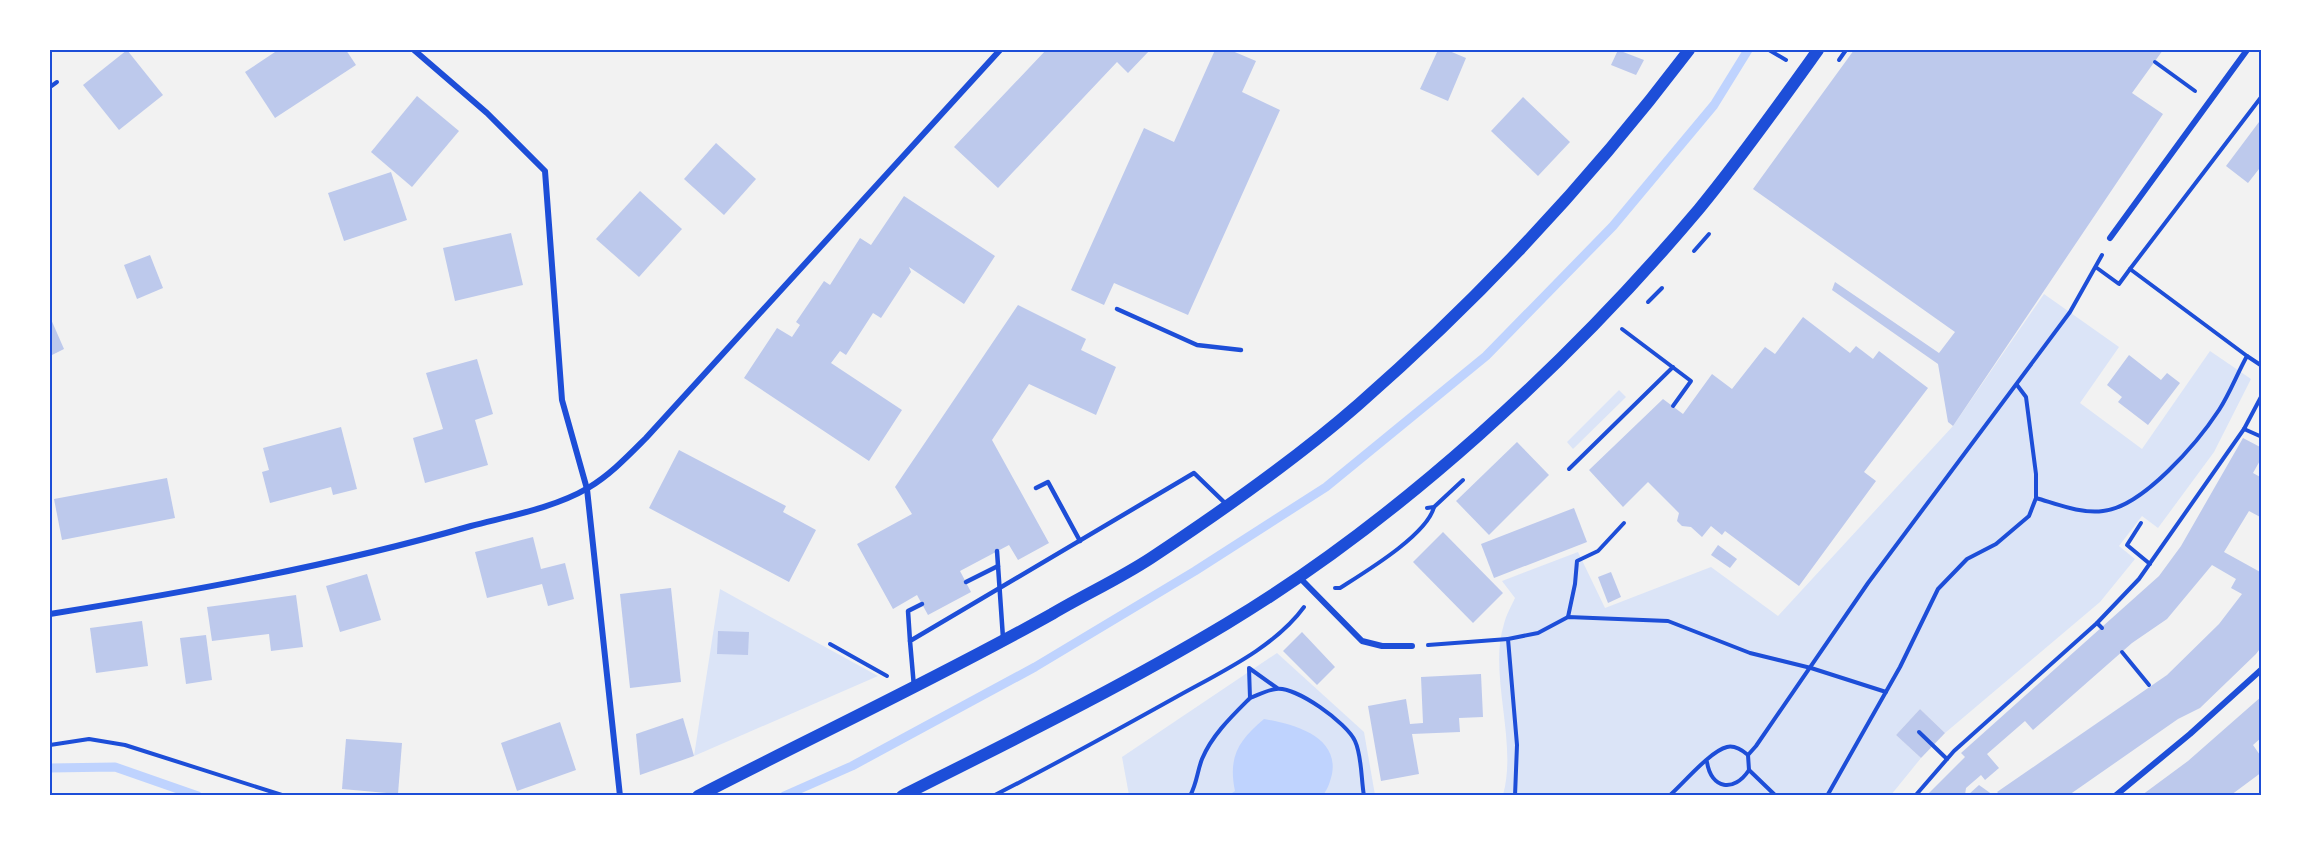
<svg xmlns="http://www.w3.org/2000/svg" width="2311" height="845" viewBox="0 0 2311 845" font-family="'Work Sans',sans-serif">
	<style>
		.green { fill: #dbe4f7 }
		.water { fill: #bfd3fe }
		.lines { fill: none; stroke-linecap: round; stroke-linejoin: round }
		.stream { stroke: #bfd3fe; stroke-width: 9 }
		.building { fill: #bdc9ec }
		.path { stroke: #1d4ed8; stroke-width: 4 }
		.service { stroke: #1d4ed8; stroke-width: 4.5 }
		.minor { stroke: #1d4ed8; stroke-width: 6 }
		.secondary { stroke: #1d4ed8; stroke-width: 12 }
		.neatline { fill: none; stroke: #1d4ed8; stroke-width: 2 }
	</style>
	<rect width="100%" height="100%" fill="#f2f2f2"/>
	<g class="green">
		<path d="M2044 294 2119 347 2080 403 2142 449 2210 351 2251 379 2214 452 2158 528 2142 516 2119 546 2135 559 2100 602 1945 733 1920 709 1896 735 1921 758 1891 795H1503C1518 742 1488 674 1504 624 1506 615 1511 607 1515 598L1502 581 1578 552 1605 608 1711 567 1778 616 1953 426Z"/>
		<polygon points="1619,390 1626,397 1573,449 1567,442"/>
		<polygon points="720,589 878,676 694,756"/>
		<polygon points="1277,653 1364,732 1375,795 1129,795 1122,757"/>
	</g>
	<path class="water" d="M1264 719C1293 724 1339 736 1332 774 1330 782 1328 789 1323 795L1309 793 1301 796 1229 795 1235 791C1228 757 1238 741 1264 719Z"/>
	<g class="lines">
		<g class="stream">
			<polyline points="50,768 115,767 198,796"/>
			<polyline points="784,796 852,766 1035,667 1195,571 1326,487 1486,356 1613,226 1714,105 1748,50"/>
		</g>
	</g>
	<g class="building">
		<polygon points="127,50 163,95 119,130 83,85"/>
		<polygon points="278,50 346,50 356,65 275,118 245,72"/>
		<polygon points="1046,50 1150,50 1128,73 1117,62 998,188 954,147"/>
		<polygon points="1215,50 1230,50 1256,61 1242,92 1280,110 1188,315 1114,283 1104,305 1071,290 1144,128 1174,142"/>
		<polygon points="1438,50 1447,50 1466,58 1448,101 1420,89"/>
		<polygon points="1618,50 1644,60 1636,75 1611,65"/>
		<polygon points="1854,50 2163,50 2132,93 2163,114 1953,426 1948,422 1938,364 1832,290 1835,282 1939,353 1955,332 1753,189"/>
		<polygon points="417,96 459,131 412,187 371,152"/>
		<polygon points="1523,97 1570,142 1538,176 1491,131"/>
		<polygon points="2262,118 2262,171 2259,169 2248,183 2226,166"/>
		<polygon points="716,143 756,179 724,215 684,179"/>
		<polygon points="391,172 407,220 344,241 328,193"/>
		<polygon points="640,191 682,229 639,277 596,239"/>
		<polygon points="904,196 995,256 964,304 909,267 911,272 881,318 873,313 846,355 840,351 831,363 902,410 869,461 744,378 777,328 792,337 800,325 796,322 824,281 830,285 860,238 871,245"/>
		<polygon points="511,233 523,285 455,301 443,248"/>
		<polygon points="150,255 163,288 137,299 124,265"/>
		<polygon points="1018,305 1086,339 1081,350 1116,367 1096,415 1029,384 992,440 1049,543 1018,560 1009,545 960,571 971,592 928,615 917,595 893,609 857,544 912,514 895,487"/>
		<polygon points="50,317 64,349 50,356"/>
		<polygon points="1803,317 1850,353 1856,346 1873,359 1879,351 1928,388 1864,472 1876,481 1799,586 1725,531 1722,535 1711,526 1702,537 1691,527 1682,526 1677,521 1679,513 1648,482 1623,507 1589,470 1663,399 1683,414 1712,374 1732,389 1765,347 1775,354"/>
		<polygon points="2129,355 2161,380 2167,373 2180,383 2148,425 2118,402 2122,397 2107,385"/>
		<polygon points="477,359 493,414 475,420 488,465 425,483 413,438 443,429 426,373"/>
		<polygon points="341,427 357,489 333,495 331,487 270,503 262,472 269,470 263,448"/>
		<polygon points="2243,438 2262,448 2262,457 2253,473 2262,478 2262,518 2249,511 2224,552 2262,573 2262,646 2256,654 2200,708 2178,719 2069,795 2000,795 1997,792 2167,675 2219,624 2242,594 2231,588 2236,579 2212,565 2167,619 2132,643 2033,730 2025,721 1987,754 1999,768 1985,780 1981,775 1966,788 1965,795 1927,795 1965,757 1961,753 2159,576 2181,546"/>
		<polygon points="1517,442 1549,475 1489,535 1456,501"/>
		<polygon points="679,450 786,506 783,512 816,530 789,582 649,508"/>
		<polygon points="167,478 175,518 62,540 54,499"/>
		<polygon points="1574,508 1587,542 1494,578 1481,544"/>
		<polygon points="1443,532 1503,593 1473,623 1413,562"/>
		<polygon points="533,537 541,569 565,563 574,599 548,606 542,584 487,598 475,552"/>
		<polygon points="1718,545 1737,559 1730,568 1711,555"/>
		<polygon points="1611,572 1621,597 1608,603 1598,577"/>
		<polygon points="367,574 381,620 340,632 326,586"/>
		<polygon points="671,588 681,682 630,688 620,594"/>
		<polygon points="296,595 303,647 271,651 269,634 212,641 207,607"/>
		<polygon points="142,621 148,666 96,673 90,628"/>
		<polygon points="718,631 749,632 748,655 717,654"/>
		<polygon points="1302,632 1335,667 1317,685 1283,651"/>
		<polygon points="206,635 212,680 186,684 180,638"/>
		<polygon points="1481,674 1483,717 1459,718 1460,732 1412,734 1419,774 1381,781 1368,706 1406,699 1410,724 1423,723 1421,677"/>
		<polygon points="2262,696 2262,719 2259,721 2262,724 2262,737 2253,745 2262,758 2262,772 2231,795 2142,795 2188,761"/>
		<polygon points="1920,709 1945,733 1921,758 1896,735"/>
		<polygon points="683,718 694,756 640,775 636,734"/>
		<polygon points="560,722 576,770 517,791 501,743"/>
		<polygon points="346,739 402,743 398,794 342,789"/>
		<polygon points="1979,785 1993,795 1968,795"/>
	</g>
	<g class="lines">
		<g class="path">
			<polyline points="1769,50 1786,60"/>
			<polyline points="1839,60 1846,50"/>
			<polyline points="2155,62 2195,91"/>
			<polyline points="50,87 57,82"/>
			<polyline points="1694,251 1709,234"/>
			<polyline points="2097,268 2119,284 2130,269"/>
			<polyline points="1648,302 1662,288"/>
			<polyline points="1622,329 1691,381 1673,406"/>
			<polyline points="2247,356 2130,269 2262,96"/>
			<polyline points="2244,429 2262,437"/>
			<polyline points="1569,469 1673,367"/>
			<path d="M2036 498C2057 504 2081 514 2103 511 2143 507 2198 442 2219 410 2230 393 2237 374 2247 356L2262 366"/>
			<polyline points="1427,508 1434,507 1463,480"/>
			<polyline points="2141,523 2127,545 2150,564"/>
			<path d="M1335 588H1340C1365 572 1427 535 1434 507"/>
			<polyline points="1568,617 1575,584 1577,561 1598,551 1624,523"/>
			<polyline points="2097,623 2102,628"/>
			<polyline points="830,644 887,676"/>
			<polyline points="1428,645 1508,639"/>
			<polyline points="2122,652 2149,685"/>
			<path d="M1250 698C1258 695 1267 690 1276 689 1296 686 1347 723 1355 741 1362 756 1361 779 1364 796"/>
			<polyline points="1919,732 1947,759"/>
			<polyline points="50,745 89,739 125,745 285,796"/>
			<polyline points="1748,755 1749,770 1776,796"/>
			<path d="M1707 762C1711 789 1734 793 1749 770"/>
			<path d="M993 796C1056 764 1117 730 1178 696 1221 672 1275 647 1304 607"/>
			<path d="M1190 796C1197 783 1197 772 1202 759 1212 735 1232 716 1250 698L1249 668 1277 688"/>
			<polyline points="1515,796 1517,745 1508,639 1538,633 1568,617 1668,621 1750,653 1811,668 1886,692"/>
			<path d="M1669 796C1683 784 1710 751 1727 747 1735 745 1742 750 1748 755L1756 746 1868 583 2070 312 2102 255"/>
			<polyline points="1827,796 1900,667 1938,589 1967,559 1996,544 2029,516 2036,498 2036,474 2026,397 2017,385"/>
			<polyline points="1915,796 1954,751 2097,623 2139,579 2244,429 2262,395"/>
		</g>
		<g class="service">
			<polyline points="1117,309 1197,345 1241,350"/>
			<polyline points="1036,488 1048,482 1080,541"/>
			<polyline points="997,551 1003,638"/>
			<polyline points="966,582 998,566"/>
			<polyline points="910,641 908,611 922,604"/>
			<polyline points="914,687 910,641 1194,473 1226,504"/>
		</g>
		<g class="minor">
			<polyline points="414,50 487,113 545,171 562,400 587,489 620,796"/>
			<polyline points="2110,238 2247,50"/>
			<polyline points="1299,577 1362,641 1382,646 1412,646"/>
			<path d="M50 614C192 591 332 566 471 526 509 516 554 508 588 488 610 475 628 456 646 438L1000 50"/>
			<polyline points="2115,796 2190,734 2262,669"/>
		</g>
		<g class="secondary">
			<path d="M698 796C816 735 936 679 1052 614 1084 595 1119 579 1151 558 1222 511 1295 460 1359 404 1480 298 1592 178 1689 50"/>
			<path d="M902 796C1011 741 1121 687 1226 624 1398 521 1570 362 1699 209 1741 158 1780 103 1818 50"/>
		</g>
	</g>
	<rect width="2311" height="845" fill="none" stroke="#ffffff" stroke-width="102"/>
	<rect x="51" y="51" width="2209" height="743" class="neatline"/>
</svg>
